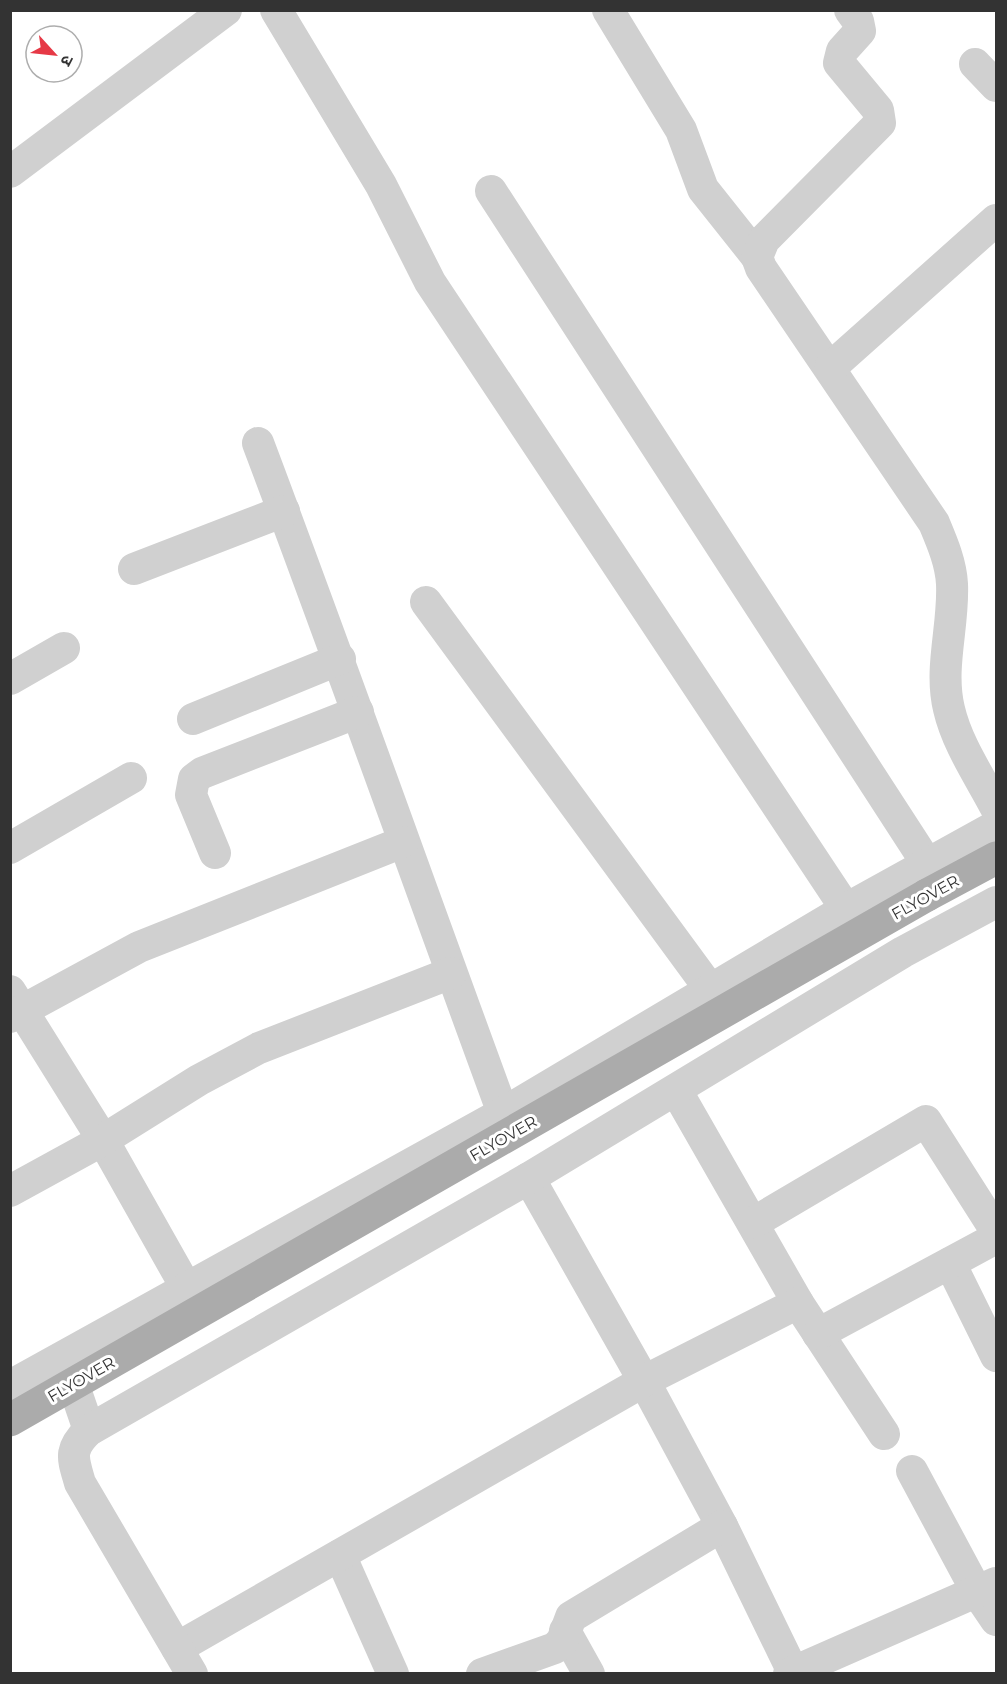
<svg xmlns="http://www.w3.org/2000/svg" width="1007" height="1684" viewBox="0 0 1007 1684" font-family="Montserrat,'Noto Sans Devanagari',sans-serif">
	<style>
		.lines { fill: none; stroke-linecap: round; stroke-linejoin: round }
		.minor { stroke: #d0d0d0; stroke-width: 32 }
		.major { stroke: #ababab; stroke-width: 33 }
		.major-bridge { stroke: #ababab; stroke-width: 33 }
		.labels { text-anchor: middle; stroke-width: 6; stroke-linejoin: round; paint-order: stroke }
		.street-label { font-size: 16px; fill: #333; stroke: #fff }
	</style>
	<rect width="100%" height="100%" fill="#fff"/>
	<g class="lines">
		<g class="minor">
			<polyline points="276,10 381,185 430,282 846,909"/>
			<polyline points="608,10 681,130 703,189 757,257"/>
			<path d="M850 10 858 21 860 31 842 51 839 63 878 110 880 123 764 240 757 257 761 268 934 523C942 542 951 563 952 584 954 626 939 668 949 709 957 744 980 777 996 808"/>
			<polyline points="975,64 996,86"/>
			<polyline points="10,172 226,10"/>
			<polyline points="491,191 928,865"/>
			<polyline points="830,368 996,220"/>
			<path d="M258 443C342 666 421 890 503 1113"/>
			<polyline points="134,569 284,511"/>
			<polyline points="426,602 710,989"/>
			<polyline points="10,679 64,648"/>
			<polyline points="193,719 340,659"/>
			<polyline points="10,848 131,778"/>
			<polyline points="215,853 191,795 194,779 202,773 358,712"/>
			<polyline points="10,991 103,1140 187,1289"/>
			<polyline points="10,1017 139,947 403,842"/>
			<polyline points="676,1090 798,1303 884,1434"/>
			<polyline points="529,1178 644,1381 722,1526 794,1674"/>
			<polyline points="10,1191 103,1140 199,1080 259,1048 451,973"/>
			<polyline points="753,1223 926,1121 996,1231"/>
			<polyline points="950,1263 996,1356"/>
			<polyline points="818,1334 996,1238"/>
			<polyline points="65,1360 89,1430"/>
			<polyline points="10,1386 503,1113 846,909 996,826"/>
			<polyline points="912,1471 977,1592 996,1620"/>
			<polyline points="340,1555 393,1674"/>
			<polyline points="565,1631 589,1674"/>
			<polyline points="177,1648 644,1381 798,1303"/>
			<path d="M192 1674 80 1483C73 1458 68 1450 89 1430L529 1178 903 952 996 902"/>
			<polyline points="482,1674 555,1648 562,1641 571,1617 722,1526"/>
			<polyline points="789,1674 996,1583"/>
		</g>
		<polyline class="major" points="927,895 996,858"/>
		<polyline class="major-bridge" points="10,1420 927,895"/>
	</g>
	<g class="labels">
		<g class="street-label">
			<text transform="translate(925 897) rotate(-29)" y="6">FLYOVER</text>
			<text transform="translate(503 1138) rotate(-30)" y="6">FLYOVER</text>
			<text transform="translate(81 1379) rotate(-30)" y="6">FLYOVER</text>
		</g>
	</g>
	<rect width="1007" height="1684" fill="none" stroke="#333333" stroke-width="24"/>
	<g transform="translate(54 54) rotate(117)"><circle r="28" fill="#ffffff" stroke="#adadad" stroke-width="1.5"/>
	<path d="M0-4.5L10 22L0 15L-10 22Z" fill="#e63946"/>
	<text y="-9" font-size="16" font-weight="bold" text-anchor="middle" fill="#333333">उ</text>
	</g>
</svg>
